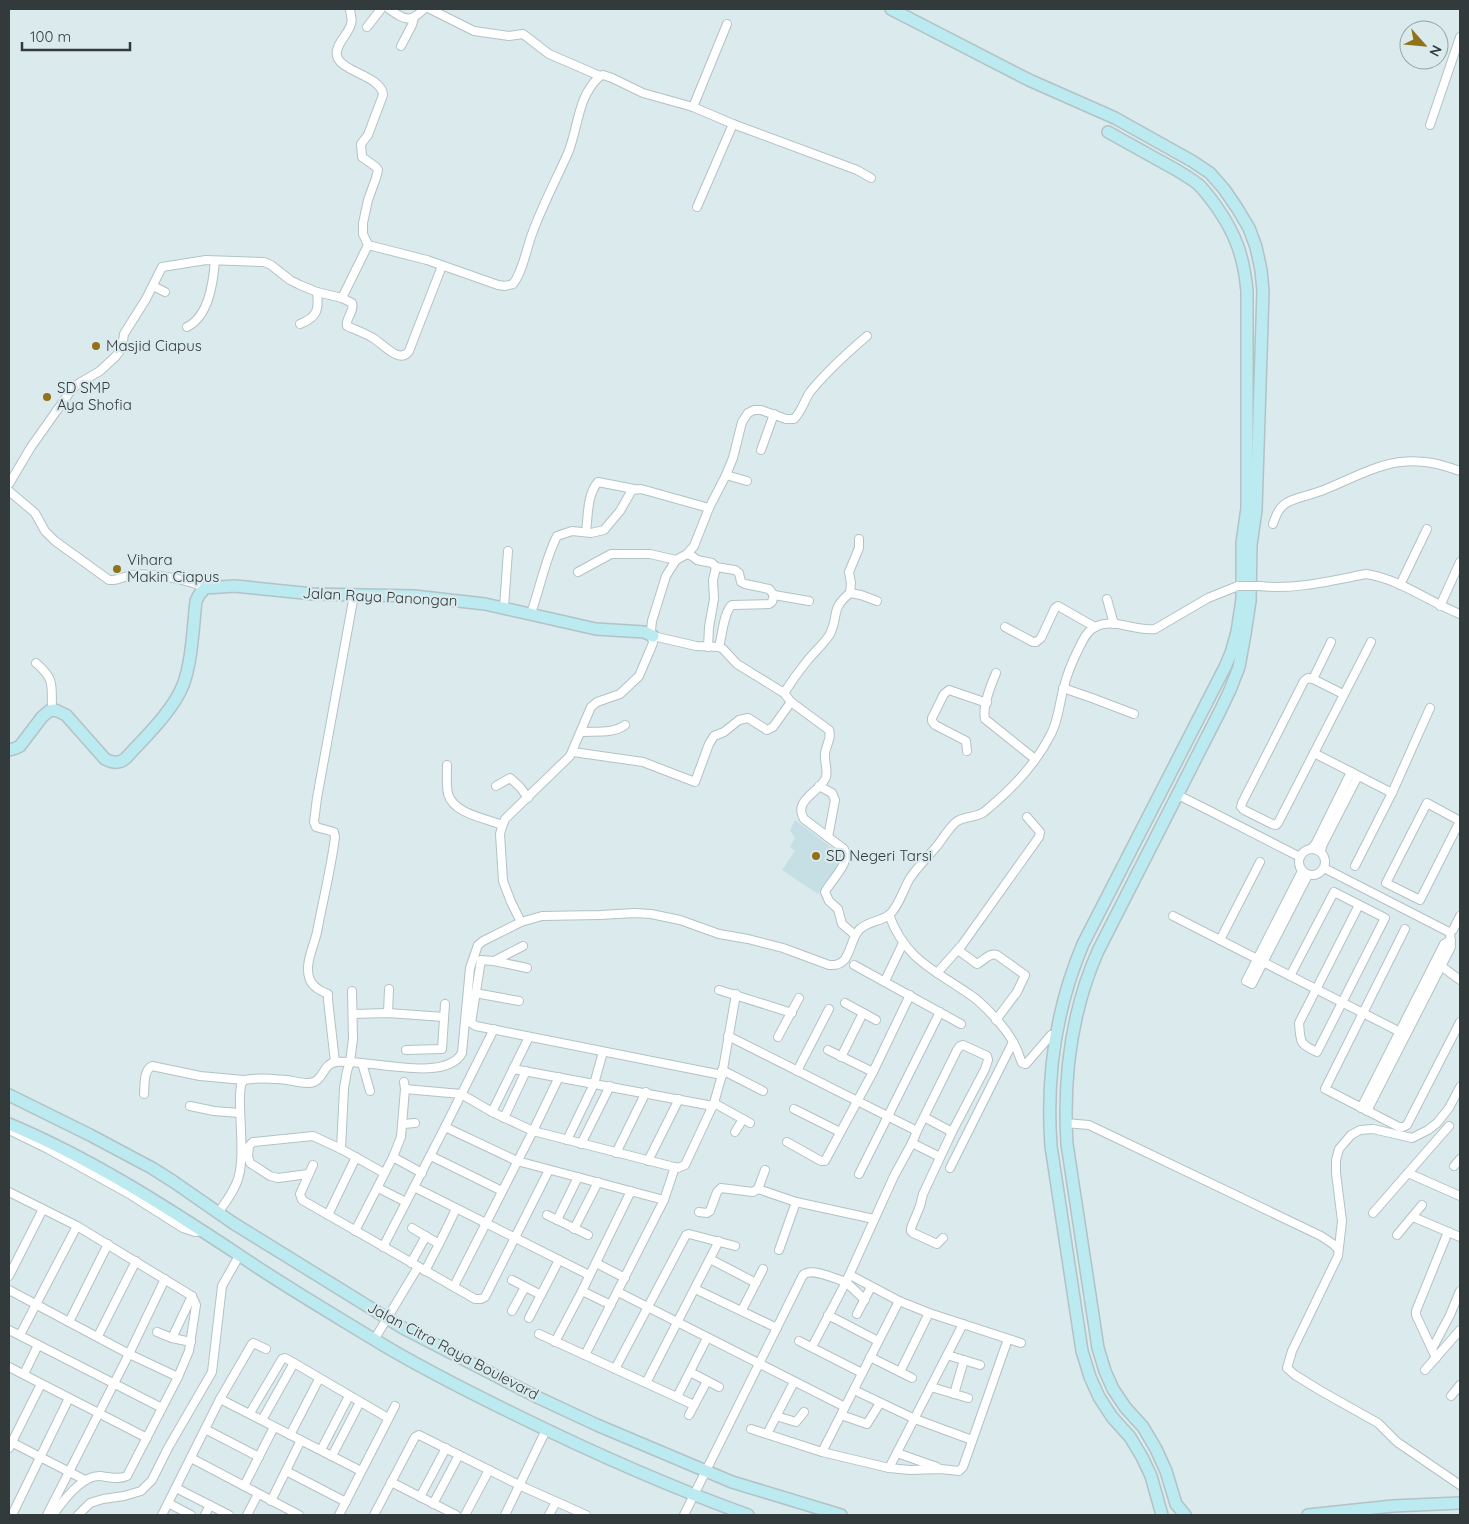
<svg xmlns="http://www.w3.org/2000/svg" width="1469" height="1524" viewBox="0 0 1469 1524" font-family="Quicksand,sans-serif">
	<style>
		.built { fill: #c6dfe4 }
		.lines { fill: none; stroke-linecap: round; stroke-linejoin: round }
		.street-casing { stroke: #b2c2c5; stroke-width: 10 }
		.secondary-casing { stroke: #b2c2c5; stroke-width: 14 }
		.street { stroke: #fff; stroke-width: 8 }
		.secondary { stroke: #bbeaf0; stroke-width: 11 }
		.street-bridge-casing { stroke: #b2c2c5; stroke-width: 10; stroke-linecap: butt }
		.street-bridge { stroke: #fff; stroke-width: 8 }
		.poi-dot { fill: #927218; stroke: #daeaed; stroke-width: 2 }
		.labels { text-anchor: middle; stroke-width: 4.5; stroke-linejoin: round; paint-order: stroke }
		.poi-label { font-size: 15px; fill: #333a3b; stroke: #daeaed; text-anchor: start }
		.street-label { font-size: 15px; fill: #333a3b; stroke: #daeaed }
	</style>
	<rect width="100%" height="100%" fill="#daeaed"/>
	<polygon class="built" points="795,820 839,853 843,858 840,864 818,894 782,870 795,851 790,847 795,838 790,830"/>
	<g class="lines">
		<defs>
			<g id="street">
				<path d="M389 9C404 19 409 24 424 9"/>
				<polyline points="430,9 474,31 509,36 523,34 549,54 600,76 603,75 612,78 643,93 693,107 733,124 857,170 871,178"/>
				<polyline points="367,27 381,9"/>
				<polyline points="401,46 412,25 414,18 412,19"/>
				<polyline points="693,107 727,24"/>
				<polyline points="1430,125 1460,37"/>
				<polyline points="697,207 733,124"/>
				<path d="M368 245 427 260 498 285 505 286 513 284C523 271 526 250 532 234 542 206 556 180 568 153 579 126 577 97 600 76"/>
				<polyline points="153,286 165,292"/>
				<path d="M342 298 368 245 363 234V223L368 200 376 178 378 170 376 167 362 157 361 144 368 135 383 95C382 76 341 72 337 56 334 45 349 34 351 24 353 20 350 13 350 9"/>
				<path d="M300 324C318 317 319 309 317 292"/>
				<path d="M187 327C209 316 213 283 215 261"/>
				<polyline points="761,450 774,414"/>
				<polyline points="726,475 747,481"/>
				<path d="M9 484 31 447 72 389 81 382 100 371 116 356 122 348 124 334 146 299 162 267 206 260 264 262 271 265 290 280 300 285 317 292 342 298 352 303C355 311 345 319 347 326 356 330 365 333 373 338 382 343 400 365 409 351L442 266"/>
				<path d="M9 491 35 513 45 531 55 541 109 580C118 581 124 576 132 575 152 573 187 579 205 588"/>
				<path d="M1273 524C1276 515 1279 507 1288 502 1298 497 1310 495 1321 491 1347 481 1372 466 1400 462 1422 459 1440 464 1460 471"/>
				<path d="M586 532C588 517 587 494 598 482L634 489"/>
				<polyline points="687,554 692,556 697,560 712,563 716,567 735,570 739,573 741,582 745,584 769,589 774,595 809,601"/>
				<polyline points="578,572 611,554 650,554 676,560"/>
				<polyline points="1400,585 1427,529"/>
				<path d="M1259 586C1295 590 1330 581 1366 574 1400 579 1429 602 1460 614"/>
				<polyline points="850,593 851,583 849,572 859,548 859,539"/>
				<polyline points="1107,599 1114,624"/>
				<polyline points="1440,606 1460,562"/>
				<polyline points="504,607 508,551"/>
				<path d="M531 613C540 588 545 560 557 536L572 531 591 533 604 530 620 511 632 490 641 489 709 508"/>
				<polyline points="1005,627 1033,642 1036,642 1041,638 1055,608 1058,606 1095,627"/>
				<path d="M653 636 696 646 719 647 723 649 737 664 784 693 791 702 829 730C832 738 826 745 825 753 824 761 828 769 826 777 822 791 792 800 804 819L844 849C852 862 831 880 825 892L829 901 838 909 842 924 855 935"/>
				<polyline points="708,647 709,627 714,599 713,580 716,567"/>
				<path d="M719 647C722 636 724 611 732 605L769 604 772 602 774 595"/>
				<path d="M36 663C56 680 51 686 52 710"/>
				<path d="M996 673C991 685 982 706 985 719L1035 759"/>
				<polyline points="1313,679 1331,642"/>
				<polyline points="1063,688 1092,698 1134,714"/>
				<path d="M784 693C791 682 799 671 807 661 814 652 824 644 830 634 839 616 830 609 850 593L861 595 877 601"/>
				<polyline points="1343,694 1313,679 1308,678 1304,681 1242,803 1241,807 1244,810 1272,824 1276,825 1278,823 1371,642"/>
				<path d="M581 732C596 731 613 734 625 725"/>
				<polyline points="967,751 966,741 935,725 932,721 932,718 944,694 949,690 987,703"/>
				<polyline points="573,752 643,762 695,782 709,744 714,736 724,732 739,720 748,718 767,730 773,727 791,702"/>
				<polyline points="1314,753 1392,793"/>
				<path d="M447 765C447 774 446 785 448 794 454 814 485 818 502 825"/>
				<polyline points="496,786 510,778 520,787 528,798"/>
				<polyline points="819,786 832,793 835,800 828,837"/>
				<polyline points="1178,795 1212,812 1300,857"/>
				<polygon points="1427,803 1460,821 1420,900 1386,883"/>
				<polyline points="1311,849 1316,843 1351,772"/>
				<circle cx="1312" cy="862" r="13"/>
				<polyline points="1321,852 1322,846 1358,776"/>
				<polyline points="1355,866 1392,793 1430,708"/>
				<polyline points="1324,868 1447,931 1450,932 1453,930 1460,916"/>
				<polyline points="1302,871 1246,981 1252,984 1308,875"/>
				<path d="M889 915C906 960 933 969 969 994 982 1002 1006 1028 1013 1042 1017 1048 1019 1056 1022 1063L1026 1064 1051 1035H1056"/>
				<polyline points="1173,916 1406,1035"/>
				<path d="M521 922 511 902 503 881 500 834 502 827 505 819 570 756 591 707 597 702 620 694 639 676 653 643 651 630 652 621 666 576 676 560 687 554 694 546 709 508 726 475 733 458 742 422 748 413 754 410H761L786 419H794C802 411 804 401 810 392 827 371 847 353 867 336"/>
				<polyline points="1405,929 1325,1089 1399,1127 1403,1127 1407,1125 1460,1022"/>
				<polyline points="1220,940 1260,862"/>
				<path d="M958 950 977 964C984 961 989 952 997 955L1025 975 1017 992 996 1020"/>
				<polyline points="494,961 523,946"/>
				<polyline points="854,965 961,1024"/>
				<polyline points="1441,966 1460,980"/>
				<polyline points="527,968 494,961 481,960 471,1023 476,1026 722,1075"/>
				<polyline points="937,973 962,945 1039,837 1040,832 1027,817"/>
				<path d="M1290 976 1334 892 1385 918 1317 1052C1298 1043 1301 1042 1299 1023L1359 905"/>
				<polyline points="885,981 903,943"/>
				<polyline points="719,990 792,1013"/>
				<polyline points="475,993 519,1001"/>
				<polyline points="845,1003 876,1020"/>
				<polyline points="388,1013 389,989"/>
				<polyline points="353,1014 388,1013 444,1017"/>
				<polyline points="728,1036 917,1131"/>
				<polyline points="778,1037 799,998"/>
				<polyline points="406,1050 442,1049 445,1004"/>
				<polyline points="828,1050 873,1072"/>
				<polyline points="841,1057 863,1013"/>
				<path d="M335 1062 328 1000V994C320 991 311 986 309 977 305 962 314 946 317 932 323 900 331 869 335 837L334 832 316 827 314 822 317 798 354 595"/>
				<polyline points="362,1063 370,1091"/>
				<polyline points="513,1069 713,1106"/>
				<polyline points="722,1070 763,1091"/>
				<polyline points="797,1071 829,1009"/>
				<polyline points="1460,1087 1449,1108 1437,1123 1428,1130 1412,1138 1373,1129 1360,1130 1351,1135 1339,1149 1336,1160 1336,1173 1342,1221 1338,1256 1292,1351 1287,1368 1295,1375 1321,1391 1378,1423 1397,1442 1460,1485"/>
				<polyline points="405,1089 461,1094 492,1112 533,1131 678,1168 685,1165 714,1103 722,1075 736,994"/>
				<path d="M144 1094C145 1085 143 1071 152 1066L200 1076 244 1080"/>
				<polyline points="714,1103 750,1123"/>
				<polyline points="190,1106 214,1111 240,1113"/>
				<polyline points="1361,1108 1444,944 1451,940"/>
				<polyline points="794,1109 840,1132"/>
				<polyline points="1367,1111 1451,947 1450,932"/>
				<polyline points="492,1112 529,1037"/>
				<polyline points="504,1118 526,1071"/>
				<polyline points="1065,1123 1089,1125 1321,1236 1333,1244 1338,1249"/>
				<polyline points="403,1124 415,1123"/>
				<polyline points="445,1127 517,1161 664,1200 585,1355"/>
				<polyline points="9,1130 48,1149 131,1195 183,1228 195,1232 203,1231"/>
				<polyline points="735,1132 743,1119"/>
				<polyline points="567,1140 594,1084 603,1052"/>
				<polyline points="787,1142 821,1161 825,1161 826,1159 873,1072 910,995"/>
				<polyline points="912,1143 940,1157"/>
				<polyline points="581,1144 610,1086"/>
				<polyline points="341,1149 344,1088 347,1071 350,1062 353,1039 352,991"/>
				<polyline points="616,1153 646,1092"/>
				<polyline points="431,1156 502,1191"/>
				<polyline points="393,1157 422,1173"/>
				<polyline points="648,1161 679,1099"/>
				<polyline points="313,1165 300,1194 302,1200 475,1299 481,1299 485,1297 549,1170"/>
				<polyline points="1454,1166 1460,1159"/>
				<polyline points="950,1168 1013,1042"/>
				<polyline points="765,1170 758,1189 796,1202 874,1219"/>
				<polyline points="1408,1173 1460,1196"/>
				<polyline points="308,1174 278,1178 270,1176 250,1163 248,1156 249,1146 253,1142 313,1136 341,1149 384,1173"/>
				<polyline points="859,1174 940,1012"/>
				<polyline points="414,1187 589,1275"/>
				<polyline points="378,1188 406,1202"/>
				<path d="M9 1192 77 1226 192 1296 196 1305 189 1351 178 1377 127 1476C119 1480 108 1477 100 1476 82 1475 62 1502 53 1515"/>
				<polyline points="664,1200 675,1167"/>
				<polyline points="699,1212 707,1213 710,1211 717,1192 721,1188 753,1192 758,1189"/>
				<path d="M218 1213C225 1203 234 1192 238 1179 245 1158 239 1118 240 1094L241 1085 244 1080C259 1077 272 1079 287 1080 295 1081 306 1085 314 1082 324 1078 323 1064 336 1062 366 1058 445 1084 462 1053L470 968 478 945 483 941 521 922 542 916 600 915 635 913 651 914 680 920 719 934 748 939 783 948 829 965C852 967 848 942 859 930 867 921 880 922 889 915 898 908 904 888 910 878 918 867 928 856 937 846 943 838 949 828 956 822 963 816 976 818 984 812 1010 791 1036 764 1051 734 1059 719 1059 703 1064 687 1067 673 1073 660 1079 648 1083 640 1087 631 1095 627 1114 617 1135 632 1155 629L1208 598 1238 586"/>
				<polyline points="1373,1213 1449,1126"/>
				<polyline points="328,1215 356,1157"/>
				<polyline points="547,1215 588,1235"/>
				<polyline points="1413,1217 1460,1237"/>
				<polyline points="557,1220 578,1177"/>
				<polyline points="412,1228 439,1244 456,1209"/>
				<polyline points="574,1229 598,1182"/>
				<polyline points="355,1231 393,1157 401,1137 405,1089 404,1082"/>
				<polyline points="1397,1235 1422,1205"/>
				<polyline points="943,1238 937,1244 913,1233 911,1231 911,1228 920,1206 923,1194 952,1132"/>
				<polyline points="383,1247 445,1127 494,1029"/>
				<polyline points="779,1250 796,1202"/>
				<polyline points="710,1259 756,1283"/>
				<polyline points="411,1263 426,1236"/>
				<polyline points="596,1263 625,1278"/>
				<polyline points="425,1271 439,1244"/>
				<polyline points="850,1275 899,1301 929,1313 1021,1343"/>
				<polyline points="9,1276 43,1209"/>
				<polyline points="512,1280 541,1295"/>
				<polyline points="454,1286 533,1131 559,1077"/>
				<polyline points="695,1289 777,1328"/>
				<polyline points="9,1290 129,1354 178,1377"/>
				<polyline points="582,1291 611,1305"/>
				<polyline points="618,1292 845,1407"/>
				<polyline points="742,1310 763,1269"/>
				<polyline points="512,1311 525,1287"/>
				<polyline points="857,1314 871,1287"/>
				<polyline points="828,1315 878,1341"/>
				<polyline points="529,1318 559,1260"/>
				<polyline points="69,1322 108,1244"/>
				<polyline points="9,1330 162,1408"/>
				<polyline points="157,1332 172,1338 191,1342"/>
				<polyline points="539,1334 694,1405"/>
				<polyline points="20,1335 77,1226"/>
				<polyline points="98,1336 136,1261"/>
				<polyline points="172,1338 192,1296"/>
				<polyline points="374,1340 418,1267"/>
				<polyline points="799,1341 862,1373"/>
				<polyline points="555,1342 582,1291 631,1191"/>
				<polyline points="812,1347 846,1282 865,1300"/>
				<polyline points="1432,1349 1450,1315 1460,1291"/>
				<polyline points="947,1355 980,1365"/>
				<polyline points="870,1357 912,1378"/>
				<polyline points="1436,1358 1416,1315 1416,1311 1448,1232"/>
				<polyline points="9,1367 147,1438"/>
				<polyline points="615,1369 686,1235 689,1234 735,1246"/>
				<polyline points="1425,1370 1460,1330"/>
				<polyline points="690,1372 719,1387"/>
				<polyline points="900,1372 929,1313"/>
				<polyline points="24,1374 38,1345"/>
				<polyline points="646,1383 719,1241"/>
				<polyline points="931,1387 968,1398"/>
				<polyline points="854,1390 915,1419 972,1440"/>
				<polyline points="954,1394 964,1360"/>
				<polyline points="1451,1396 1460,1385"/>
				<polyline points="677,1397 707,1338"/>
				<polyline points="220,1399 361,1471"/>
				<polyline points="250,1413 282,1359 285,1358 294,1363"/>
				<polyline points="689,1415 707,1381"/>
				<polyline points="841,1415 867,1424 880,1403"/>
				<polyline points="776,1416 796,1422 804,1412"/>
				<polyline points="262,1420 294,1363 388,1418"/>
				<polyline points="205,1429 259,1457"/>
				<polyline points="751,1429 822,1452 889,1468 910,1470 941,1469 959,1471 963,1467 1008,1339"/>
				<polyline points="767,1434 794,1382"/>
				<polyline points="290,1435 319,1379"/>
				<polyline points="9,1441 85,1480"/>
				<polyline points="9,1448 41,1384"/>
				<polyline points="321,1450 349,1396"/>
				<polyline points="822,1452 899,1301"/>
				<polyline points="897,1453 937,1467"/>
				<polyline points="332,1456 360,1402"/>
				<polyline points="191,1458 299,1515"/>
				<polyline points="889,1468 963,1324"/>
				<polyline points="286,1471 346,1502"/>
				<polyline points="391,1482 456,1515"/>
				<polyline points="244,1486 274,1427"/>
				<polyline points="176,1488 229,1515"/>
				<polyline points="420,1497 446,1448"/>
				<polyline points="271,1501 301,1440"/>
				<polyline points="168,1503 191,1515"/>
				<polyline points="433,1504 459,1455"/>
				<polyline points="12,1515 69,1398"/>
				<polyline points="47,1515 129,1354 165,1279"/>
				<polyline points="78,1515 90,1503 103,1499 124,1496 141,1491 152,1480 168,1448 212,1372 222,1286 239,1256"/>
				<polyline points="162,1515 220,1399 252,1344 253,1343 266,1349"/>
				<polyline points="205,1515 210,1505"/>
				<polyline points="247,1515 258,1494"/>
				<polyline points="339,1515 395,1406"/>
				<polyline points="374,1515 415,1437 419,1435 521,1486 586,1515"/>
				<polyline points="465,1515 489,1470"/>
				<polyline points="505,1515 546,1430"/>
				<polyline points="549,1515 556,1502"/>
				<path d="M684 1515 803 1275C812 1267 835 1279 846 1282L894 1176 912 1143 917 1131 957 1050 960 1046 963 1045 987 1056 988 1060 985 1069 952 1132 924 1117"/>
			</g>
			<g id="secondary">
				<path d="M891 9 1029 80 1115 118 1192 161 1210 173 1224 189 1237 208 1249 228 1256 247 1261 270 1263 291 1256 510 1251 545 1250 601 1245 634 1239 667 1230 690 1220 711 1098 951C1071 1012 1063 1078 1067 1144L1098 1348 1105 1371 1113 1389 1125 1407 1143 1427 1156 1449 1166 1471 1176 1504 1185 1515"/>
				<path d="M1108 132C1126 142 1144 152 1162 162 1175 169 1188 176 1199 185 1205 191 1211 199 1216 206 1236 234 1244 258 1247 291V508L1242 543V599L1237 632 1231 653 1225 667 1083 944C1056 1008 1046 1077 1051 1146L1082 1351 1090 1377 1099 1397 1112 1417 1130 1437 1142 1457 1151 1476 1162 1515"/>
				<path d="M9 750 16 748 20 746 42 717 49 711 55 710 66 715 105 759C113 763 119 764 126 758 144 738 173 711 183 685 192 662 193 627 196 601L199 595 205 588 235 586 313 594 414 596 485 604 596 629 644 632 653 636"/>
				<polyline points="9,1095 90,1135 152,1168 174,1182 233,1223 403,1328 539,1398 597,1425 732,1482 841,1515"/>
				<path d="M9 1124C90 1158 165 1206 239 1255 283 1285 329 1312 375 1340 419 1367 465 1390 512 1413 589 1451 667 1486 748 1515"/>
				<polyline points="1308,1515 1393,1506 1460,1503"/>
			</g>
		</defs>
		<use href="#street" class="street-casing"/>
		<use href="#secondary" class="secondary-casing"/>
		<use href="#street" class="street"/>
		<use href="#secondary" class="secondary"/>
		<defs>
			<polyline id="street-bridge" points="1238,586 1259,586"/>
		</defs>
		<use href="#street-bridge" class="street-bridge-casing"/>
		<use href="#street-bridge" class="street-bridge"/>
	</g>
	<g class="poi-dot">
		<circle cx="96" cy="346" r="5"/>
		<circle cx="47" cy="397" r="5"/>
		<circle cx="117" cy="569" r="5"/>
		<circle cx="816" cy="856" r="5"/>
	</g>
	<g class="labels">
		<g class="poi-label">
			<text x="106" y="351">Masjid Ciapus</text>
			<text x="57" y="393">SD SMP<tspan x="57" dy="17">Aya Shofia</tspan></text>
			<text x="127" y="565">Vihara<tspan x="127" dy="17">Makin Ciapus</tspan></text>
			<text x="826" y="861">SD Negeri Tarsi</text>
		</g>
		<g class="street-label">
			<text transform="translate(380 597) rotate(3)" y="5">Jalan Raya Panongan</text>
			<text transform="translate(453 1351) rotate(28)" y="5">Jalan Citra Raya Boulevard</text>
		</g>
	</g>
	<rect width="1469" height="1524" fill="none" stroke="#333a3b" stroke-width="20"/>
	<g transform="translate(1424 45) rotate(117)"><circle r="24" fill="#daeaed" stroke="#97a4a6"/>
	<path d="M0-4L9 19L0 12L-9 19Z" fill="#927218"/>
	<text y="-8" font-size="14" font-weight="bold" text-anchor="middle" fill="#333a3b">N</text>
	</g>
	<path d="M22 42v8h108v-8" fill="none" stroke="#333a3b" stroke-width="2.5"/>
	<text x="30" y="42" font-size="15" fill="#333a3b" stroke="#daeaed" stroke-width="4" paint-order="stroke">100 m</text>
</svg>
